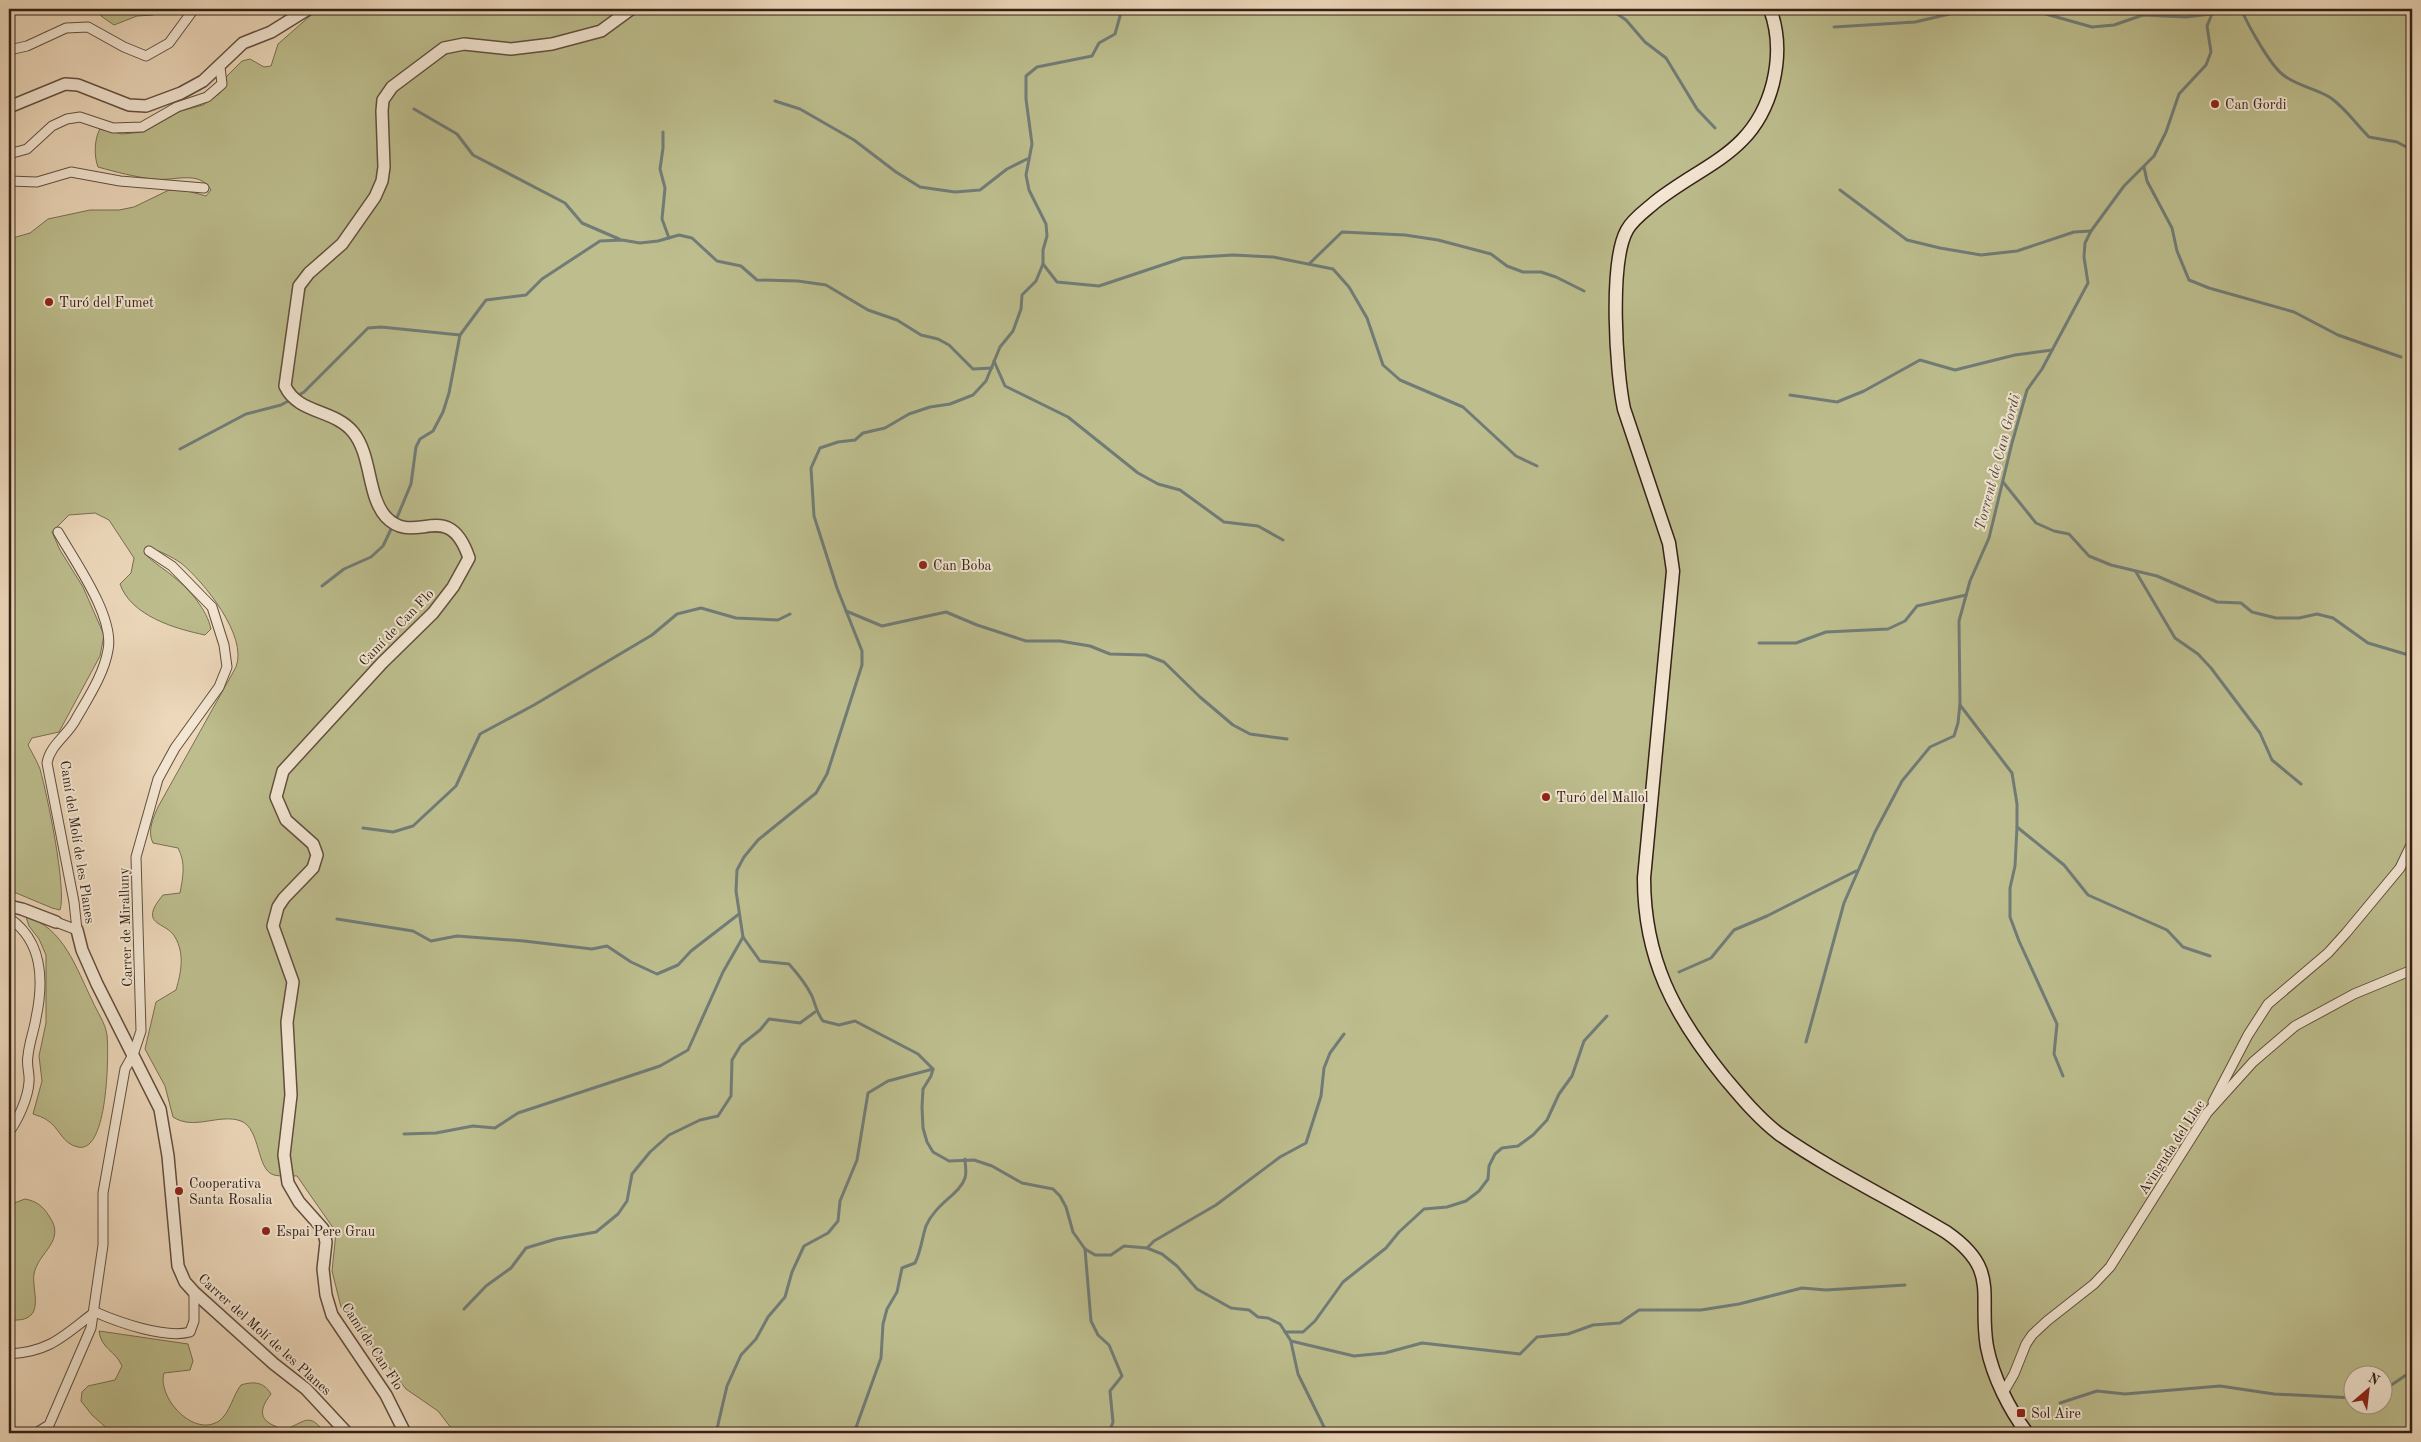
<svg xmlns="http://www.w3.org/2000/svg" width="2421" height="1442" viewBox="0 0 2421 1442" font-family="'Old Standard TT',serif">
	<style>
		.green { fill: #bdbd8d; stroke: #786f52; fill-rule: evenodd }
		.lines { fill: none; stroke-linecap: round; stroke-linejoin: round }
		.stream { stroke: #717c77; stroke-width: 3 }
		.minor-casing { stroke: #624f3f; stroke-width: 11 }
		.tertiary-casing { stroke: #624f3f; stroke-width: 14 }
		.secondary-casing { stroke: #332116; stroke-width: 15 }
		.minor { stroke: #f3e6d3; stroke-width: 9 }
		.tertiary { stroke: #f3e6d3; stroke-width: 11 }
		.secondary { stroke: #f3e6d3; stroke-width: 12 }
		.poi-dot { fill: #8f2418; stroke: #f3e6d3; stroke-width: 2 }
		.labels { text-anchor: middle; stroke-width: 4; stroke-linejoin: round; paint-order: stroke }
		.poi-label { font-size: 14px; fill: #332116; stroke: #f3e6d3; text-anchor: start }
		.street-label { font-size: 14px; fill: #332116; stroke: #f3e6d3 }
		.water-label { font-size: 15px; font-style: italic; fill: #524e46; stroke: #f3e6d3 }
	</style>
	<rect width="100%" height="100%" fill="#edd8bb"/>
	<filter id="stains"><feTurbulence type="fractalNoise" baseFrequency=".004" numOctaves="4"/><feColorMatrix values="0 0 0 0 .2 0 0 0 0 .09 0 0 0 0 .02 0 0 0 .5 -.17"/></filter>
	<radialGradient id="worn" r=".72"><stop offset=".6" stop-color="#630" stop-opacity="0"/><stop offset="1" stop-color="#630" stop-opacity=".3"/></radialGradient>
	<g class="green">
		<polygon points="100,9 161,9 153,15 137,16 114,25 101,16"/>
		<path d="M318 9H2412V1433H455L438 1411 406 1389 341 1307 332 1271 336 1232 297 1176C290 1175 281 1177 274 1175 256 1170 261 1129 241 1121 219 1113 194 1131 173 1117L165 1086 145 1049 156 1002 176 990C181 973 185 954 175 937 166 921 137 926 163 895L180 893C183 877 186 863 178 848L153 843C147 832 153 818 158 807L236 667C248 636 204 582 181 563 172 557 160 551 150 548L144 553C153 563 165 569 175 578 190 590 207 610 211 629L205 635C176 629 131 616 120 584L131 573 134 558 109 520 95 513 69 515 52 532 60 550 83 587 104 635 100 656 59 732 32 738 28 745C32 753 37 761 40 769 47 794 67 889 60 910L52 908 9 890V239L30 233 48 219 90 210H119L134 207 169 190H184L206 196 211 190C199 169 173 182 153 179 135 177 116 172 98 167 94 157 94 139 100 129L122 134 144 132 181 111 203 105 220 93 226 77 242 61 250 59 264 67 271 66 278 44ZM2354 1374H2384V1404H2354Z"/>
		<path d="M26 917C63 926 77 970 92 1000 97 1012 105 1022 107 1035 109 1053 108 1154 78 1147 62 1144 59 1127 47 1120 43 1117 38 1116 33 1114L42 1081 39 1056 46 1023V955L39 939 29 926Z"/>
		<path d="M25 1199C36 1201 43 1206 49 1216 67 1241 38 1252 34 1274 32 1286 40 1306 31 1315 25 1321 16 1320 9 1320V1205Z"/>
		<path d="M99 1331 188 1344 193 1361 190 1370 164 1373C157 1397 193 1438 219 1421 230 1413 233 1395 241 1385 254 1381 264 1382 271 1394 256 1413 261 1423 284 1429 300 1426 307 1412 320 1427L319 1433H112L92 1415 81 1401 82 1392 88 1386 115 1380 122 1366C116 1351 101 1349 99 1331Z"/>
	</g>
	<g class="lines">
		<g class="stream">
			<path d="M1122 9 1115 34 1099 43 1092 56 1037 67 1026 76V99L1032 144 1026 175 1029 190 1046 224 1047 236 1043 250V264L1036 281 1022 295 1021 309 1013 331 1000 347 986 381 973 395 950 404 930 407 909 414 885 428 863 433 855 440 838 442 820 448 811 468 814 516 837 588 862 651V665L827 774 816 793 758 840 744 857 737 870 736 891 743 937 760 961 789 964C798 974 806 984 812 996 816 1006 816 1012 823 1021L839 1025 855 1021 918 1054 933 1069 931 1076 923 1089 922 1107 923 1128 927 1142 933 1152 949 1161 974 1160 992 1166 1022 1183 1053 1189 1060 1196 1066 1207 1073 1232 1085 1249 1095 1255H1111L1124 1246 1147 1248 1162 1254 1177 1266 1197 1289 1231 1308 1249 1310 1258 1317 1268 1318 1280 1324 1291 1341 1354 1356 1385 1353 1422 1343 1520 1354 1537 1337 1568 1334 1593 1325 1620 1323 1639 1310H1701L1739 1304 1802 1288 1826 1290 1905 1285"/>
			<polyline points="1610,9 1626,20 1645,42 1666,58 1697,109 1715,128"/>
			<polyline points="2028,9 2092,27 2114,25 2143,15 2186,17 2211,14"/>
			<path d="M2241 9C2248 25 2269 63 2282 74 2296 86 2316 88 2331 98 2346 109 2356 124 2369 137L2397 142 2412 150"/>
			<polyline points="1834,27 1915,22 1971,9"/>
			<polyline points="775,101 800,109 854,140 896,172 920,187 955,192 980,190 1007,169 1027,159"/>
			<polyline points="414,109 457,134 473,155 565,203 582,223 619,239"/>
			<polyline points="663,132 663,148 660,169 665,188 662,219 669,238"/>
			<polyline points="2144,167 2147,181 2172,228 2177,251 2189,280 2209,288 2294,312 2338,335 2401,357"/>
			<polyline points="1840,190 1907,240 1940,248 1981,255 2017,251 2074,232 2091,231"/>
			<polyline points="1043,264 1057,282 1099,286 1183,258 1233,255 1273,257 1333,269 1349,287 1367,318 1383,365 1400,380 1463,407 1516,456 1537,466"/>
			<polyline points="1309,264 1342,232 1405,235 1438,240 1491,254 1507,266 1523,272 1541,272 1556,277 1584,291"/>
			<polyline points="994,361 1005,386 1068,417 1138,473 1158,484 1180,490 1224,522 1258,526 1283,540"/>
			<polyline points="1790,395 1837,402 1864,391 1920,360 1955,370 2015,355 2052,350"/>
			<polyline points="297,396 304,392 368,328 381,327 460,335 486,300 526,295 542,279 600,241 622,240 640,243 658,241 679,235 692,238 717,261 741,266 757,280 798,281 826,285 868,310 897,320 921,335 938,339 949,345 973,369 992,368"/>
			<polyline points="180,449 246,414 281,405 292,399"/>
			<polyline points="2003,482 2036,523 2054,531 2069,534 2089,556 2111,565 2157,576 2217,602 2241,603 2252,612 2276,618 2299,618 2317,614 2333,618 2368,643 2412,656"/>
			<polyline points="396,520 411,484 416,447 420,439 433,431 443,412 449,393 460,335"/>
			<polyline points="2136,572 2175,638 2198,654 2211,668 2260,733 2272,760 2301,784"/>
			<polyline points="322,586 344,569 371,557 383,546 393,525"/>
			<polyline points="846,611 882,626 946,612 977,625 1026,641 1060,641 1090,646 1110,654 1146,655 1164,662 1200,697 1233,725 1250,734 1287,739"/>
			<polyline points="1759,643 1796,643 1826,632 1888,629 1905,621 1917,606 1966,595"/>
			<polyline points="1960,705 2012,773 2017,804 2017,827 2064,865 2088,895 2167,930 2183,947 2210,956"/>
			<polyline points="2017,827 2015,866 2010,888 2010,917 2019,941 2057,1024 2054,1054 2063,1076"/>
			<polyline points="363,828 393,832 413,826 456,786 480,734 534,705 652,635 677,614 701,608 736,618 778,620 790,614"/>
			<polyline points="337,919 413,931 431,941 457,936 524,941 592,949 607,946 631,962 657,974 678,965 691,951 739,914"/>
			<polyline points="1679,972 1711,958 1734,930 1767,916 1856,871"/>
			<polyline points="1806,1042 1844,903 1875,832 1902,781 1930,747 1954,736 1958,723 1960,704 1959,621 1970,581 1989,538 2012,443 2027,390 2042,369 2088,283 2084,257 2085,243 2091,231 2124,186 2154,156 2166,132 2179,94 2206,65 2211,52 2207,26 2214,9"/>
			<polyline points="404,1134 436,1133 473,1126 495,1128 518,1113 660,1066 688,1050 723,972 743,937"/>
			<polyline points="1147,1248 1154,1241 1216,1205 1280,1157 1306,1143 1321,1096 1324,1068 1330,1053 1344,1034"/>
			<polyline points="1085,1249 1091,1321 1098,1335 1109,1345 1122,1376 1110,1391 1113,1422 1109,1433"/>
			<polyline points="464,1309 486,1286 511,1268 526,1248 556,1239 596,1232 618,1214 627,1201 632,1174 650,1152 669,1135 700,1120 718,1116 731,1096 732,1060 741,1045 760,1030 769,1019 800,1023 815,1012"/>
			<polyline points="1285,1332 1303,1332 1315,1321 1343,1282 1386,1248 1399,1232 1424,1209 1447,1207 1466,1201 1479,1191 1488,1179 1489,1166 1495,1154 1502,1148 1518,1146 1533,1135 1547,1120 1559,1094 1572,1076 1584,1041 1607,1016"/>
			<polyline points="1291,1342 1298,1374 1327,1433"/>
			<polyline points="2384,1390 2412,1371"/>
			<polyline points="2060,1403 2097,1391 2125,1394 2220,1386 2274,1394 2354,1398"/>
			<polyline points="716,1433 727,1386 741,1355 756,1339 768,1317 785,1297 792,1272 804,1246 828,1233 838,1221 840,1201 857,1160 868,1093 888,1081 933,1069"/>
			<path d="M854 1433 881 1358 883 1324 887 1309 897 1292 902 1268 915 1263C921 1251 922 1238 926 1226 935 1204 960 1194 965 1178 967 1172 965 1165 965 1159"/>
		</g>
		<defs>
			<g id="minor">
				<polyline points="9,50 27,46 66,28 88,27 124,47 146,56 169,43 194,9"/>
				<polyline points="9,154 27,149 52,126 67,119 80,117 113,128 142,127 177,107 207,97 222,84 220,67"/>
				<polyline points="9,181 37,182 71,172 120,181 204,188"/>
				<path d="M9 918C43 941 44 980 36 1018 34 1031 29 1043 28 1056 26 1065 30 1073 29 1082 28 1098 18 1120 9 1132"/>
				<path d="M56 922 77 930 74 902 47 763C50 745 68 735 76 719 88 698 104 674 108 650 115 617 74 560 58 532"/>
				<polyline points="2213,1102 2248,1035 2268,1004 2328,953 2346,933 2400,868 2412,843"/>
				<path d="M95 1312C118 1322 165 1339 190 1332L194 1321V1292"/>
				<path d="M9 1354C50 1352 63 1336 95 1312"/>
				<polyline points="2003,1393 2014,1374 2026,1344 2032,1335 2047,1321 2094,1284 2110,1267 2207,1113 2253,1062 2295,1026 2354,994 2412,970"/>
				<polyline points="36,1433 49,1425 91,1328 103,1245 103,1193 125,1069 133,1055 141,1031 136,857 158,779 175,748 219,687 227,667 224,645 212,607 172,566 149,551"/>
			</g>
			<g id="tertiary">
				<polyline points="9,107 65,84 78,85 129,105 146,106 181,93 203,81 243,43 271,32 308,9"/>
				<polyline points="9,906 22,909 56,922"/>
				<polyline points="77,930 82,950 97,984 160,1109 168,1156 178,1266 185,1282 194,1292 274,1364 306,1389 347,1433"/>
				<path d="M405 1433 386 1395 332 1315 326 1295 323 1269 326 1242 323 1229 299 1202 288 1183 284 1155 291 1095 287 1022 293 982 273 926 278 907 284 898 313 868 317 855 313 844 286 820 276 797 283 771 382 663 433 613 453 587 469 558C448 496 415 548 386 517 367 496 372 455 353 432 334 409 298 414 285 386L299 286 309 273 342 244 375 197 382 181 384 167 382 111 383 100 392 87 444 48 464 44 511 49 552 44 601 31 631 9"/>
			</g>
			<path id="secondary" d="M1770 9C1779 33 1779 58 1773 83 1755 154 1704 163 1654 203 1645 211 1633 219 1627 230 1609 262 1616 372 1624 409L1669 543 1673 571 1644 878C1644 959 1674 1015 1724 1077 1741 1097 1758 1118 1779 1134 1832 1171 1891 1199 1946 1232 2001 1270 1978 1294 1987 1347 1993 1377 2009 1409 2027 1433"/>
		</defs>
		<use href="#minor" class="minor-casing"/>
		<use href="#tertiary" class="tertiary-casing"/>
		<use href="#secondary" class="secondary-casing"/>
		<use href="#minor" class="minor"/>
		<use href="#tertiary" class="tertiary"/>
		<use href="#secondary" class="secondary"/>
	</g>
	<g class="poi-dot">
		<circle cx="2215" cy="104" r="5"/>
		<circle cx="49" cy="302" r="5"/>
		<circle cx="923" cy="565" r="5"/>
		<circle cx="1546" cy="797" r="5"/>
		<circle cx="179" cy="1191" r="5"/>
		<circle cx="266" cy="1231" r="5"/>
		<rect x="2016" y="1408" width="10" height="10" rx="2.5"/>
	</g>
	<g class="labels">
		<g class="poi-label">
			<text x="2225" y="109">Can Gordi</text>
			<text x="59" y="307">Turó del Fumet</text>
			<text x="933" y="570">Can Boba</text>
			<text x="1556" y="802">Turó del Mallol</text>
			<text x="189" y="1188">Cooperativa<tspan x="189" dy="16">Santa Rosalia</tspan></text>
			<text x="276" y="1236">Espai Pere Grau</text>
			<text x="2031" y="1418">Sol Aire</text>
		</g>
		<g class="street-label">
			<text transform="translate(396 627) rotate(-46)" y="5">Camí de Can Flo</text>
			<text transform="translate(78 842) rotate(81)" y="5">Camí del Molí de les Planes</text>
			<text transform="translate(125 927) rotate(-92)" y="5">Carrer de Miralluny</text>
			<text transform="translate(2171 1147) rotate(-57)" y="5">Avinguda del Llac</text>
			<text transform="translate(265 1334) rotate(42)" y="5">Carrer del Molí de les Planes</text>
			<text transform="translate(373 1346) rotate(57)" y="5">Camí de Can Flo</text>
		</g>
		<g class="water-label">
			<text transform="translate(1997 462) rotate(-75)" y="5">Torrent de Can Gordi</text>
		</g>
	</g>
	<rect width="2421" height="1442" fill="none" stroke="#edd8bb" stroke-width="30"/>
	<rect x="10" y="10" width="2401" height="1422" fill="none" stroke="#332116" stroke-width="2.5"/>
	<rect x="15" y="15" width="2391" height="1412" fill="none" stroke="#332116"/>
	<g transform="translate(2368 1390) rotate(28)"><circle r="24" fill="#f3e6d3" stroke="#a69787"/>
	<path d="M0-4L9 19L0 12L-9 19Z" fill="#8f2418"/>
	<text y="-8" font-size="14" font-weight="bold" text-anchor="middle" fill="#332116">N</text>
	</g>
	<rect width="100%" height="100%" filter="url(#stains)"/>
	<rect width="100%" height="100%" fill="url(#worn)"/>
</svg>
